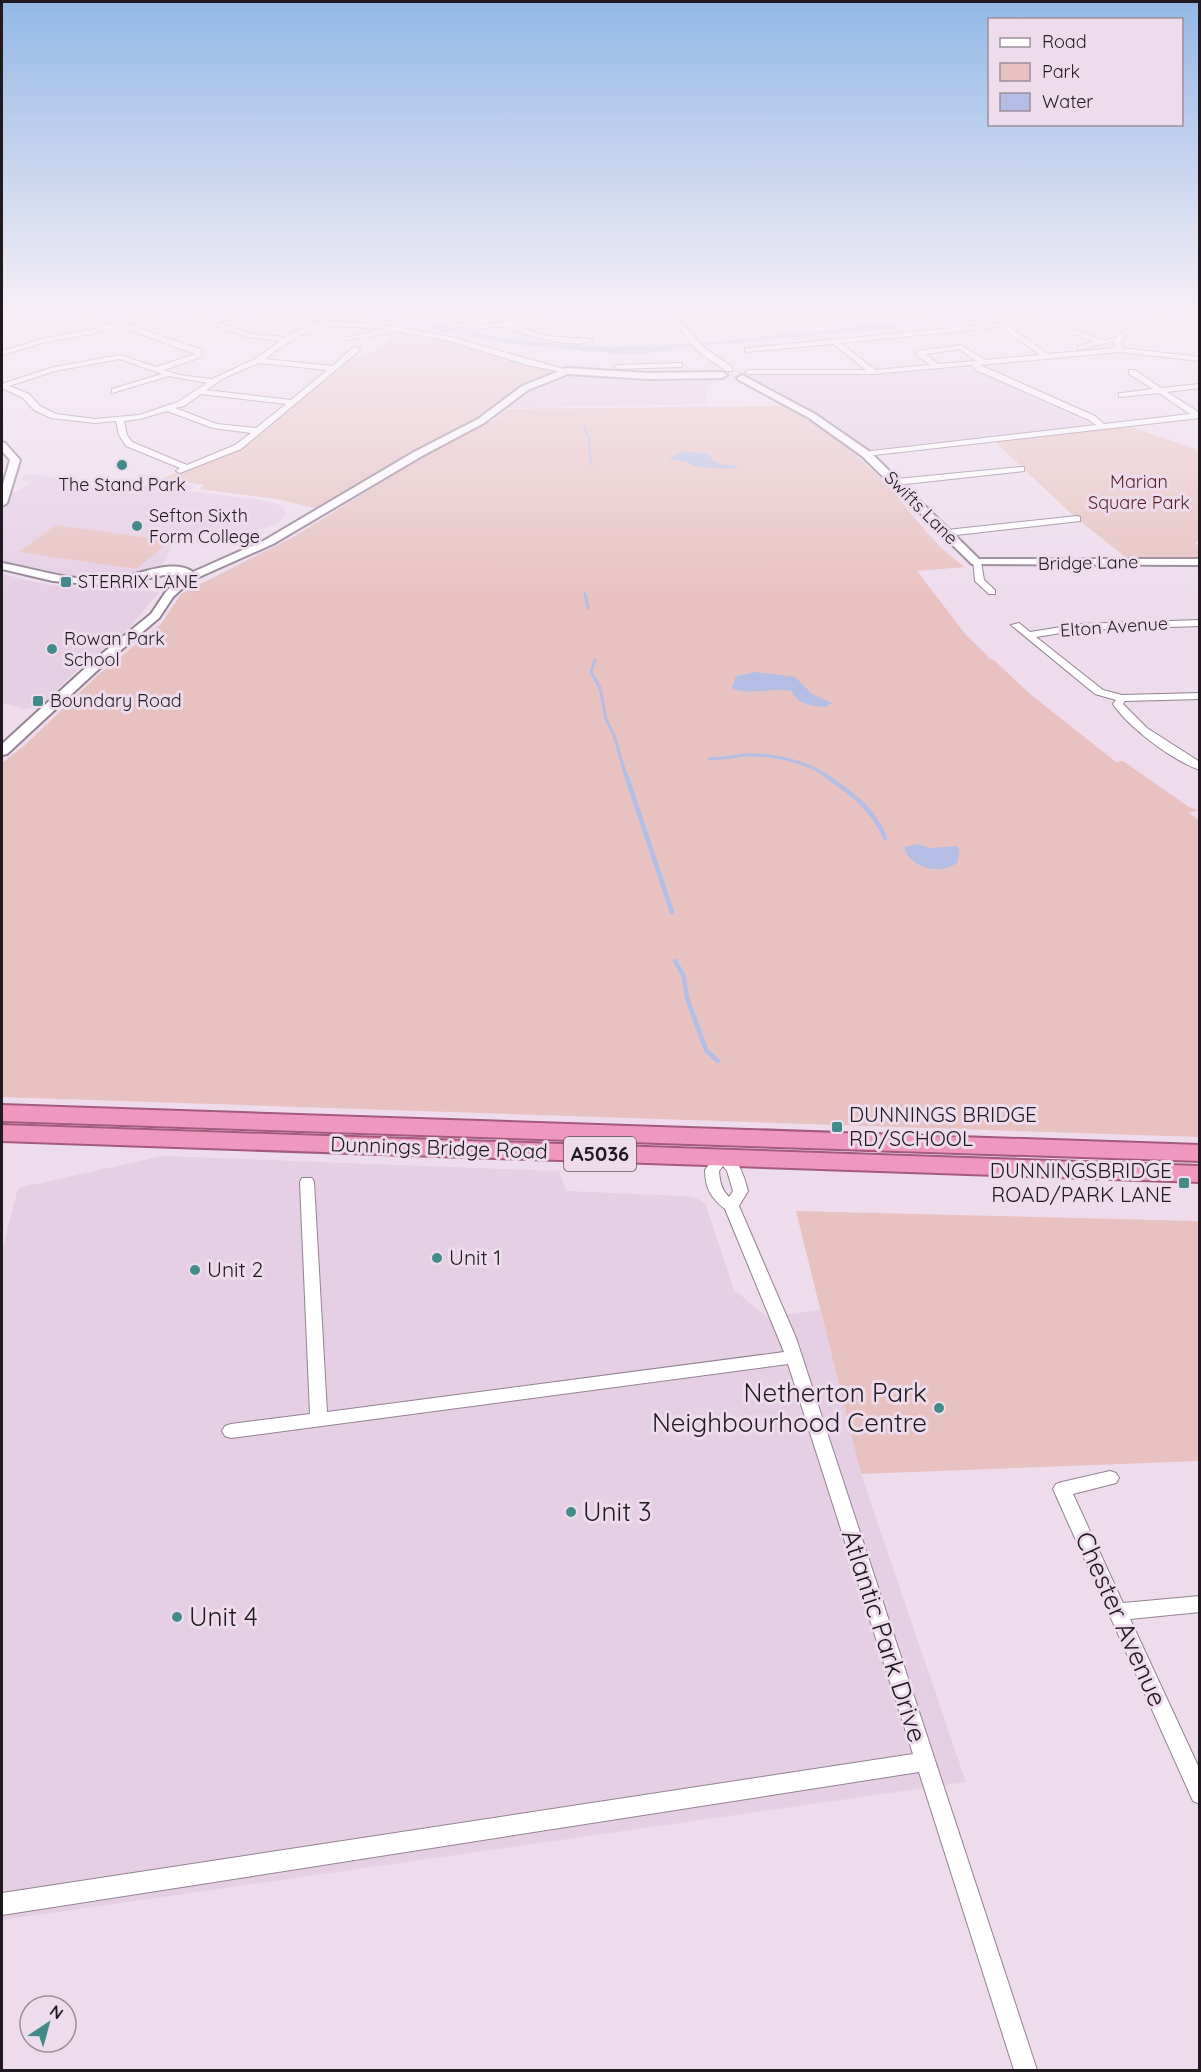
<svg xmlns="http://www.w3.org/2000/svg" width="1201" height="2072" viewBox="0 0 1201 2072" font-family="Quicksand,sans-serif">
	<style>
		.built { fill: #e6cee5 }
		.green { fill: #e8c2c1 }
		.water { fill: #b4bde4 }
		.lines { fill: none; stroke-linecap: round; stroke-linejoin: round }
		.stream-far2 { stroke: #b4bde4; stroke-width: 2 }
		.stream-far1 { stroke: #b4bde4; stroke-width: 3 }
		.stream { stroke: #b4bde4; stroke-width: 4.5 }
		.pedestrian-casing { stroke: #928292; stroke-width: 4 }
		.minor-casing { stroke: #928292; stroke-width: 2 }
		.tertiary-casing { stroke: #928292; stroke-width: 4 }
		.trunk-casing { stroke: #a45a7d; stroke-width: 4 }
		.pedestrian { fill: #fff; fill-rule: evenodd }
		.minor { fill: #fff; fill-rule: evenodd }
		.tertiary { fill: #fff; fill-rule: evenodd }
		.trunk { fill: #ef97bf; fill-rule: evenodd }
		.poi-dot { fill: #438b8b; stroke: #eedced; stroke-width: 2 }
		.labels { text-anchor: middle; stroke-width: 6; stroke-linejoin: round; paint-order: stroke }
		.far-park-label { font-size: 18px; fill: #5a1f23; stroke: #eedced }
		.far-poi-label { font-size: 18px; fill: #201a20; stroke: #eedced; text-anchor: start }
		.far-street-label { font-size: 18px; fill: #201a20; stroke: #eedced }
		.shield { fill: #eedced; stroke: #5e545e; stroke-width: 1.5 }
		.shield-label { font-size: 20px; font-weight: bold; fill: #201a20 }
		.poi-label { font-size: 21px; fill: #201a20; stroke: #eedced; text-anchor: start }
		.street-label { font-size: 21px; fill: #201a20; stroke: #eedced }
		.near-poi-label { font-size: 26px; fill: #201a20; stroke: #eedced; text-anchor: start }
		.near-street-label { font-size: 26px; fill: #201a20; stroke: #eedced }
	</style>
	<rect width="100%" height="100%" fill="#eedced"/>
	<g class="built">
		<polygon points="965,365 1090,423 1086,426 872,451 863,449 799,407 800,402 787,401 770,391 774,386 762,385 752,375 915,371"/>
		<polygon points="577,374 648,379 718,380 707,391 706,404 508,408 519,395 533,387"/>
		<polygon points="28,474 39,474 79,485 134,494 151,481 195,486 189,491 267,501 280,505 286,512 279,523 243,534 226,532 176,534 174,535 167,558 159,568 123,579 66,577 2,565 2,507 5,497 31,483 21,479"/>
		<polygon points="2,574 48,585 159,592 129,628 77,670 40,706 21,710 23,708 2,703"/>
		<polygon points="163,1156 559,1171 566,1191 683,1196 698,1199 706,1205 734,1290 767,1317 820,1310 861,1474 966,1782 2,1920 2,1251 18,1188"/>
	</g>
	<g class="green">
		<polygon points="679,311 704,311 716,319 724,320 793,311 839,311 776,319 799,326 770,330 738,326 715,334 696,334"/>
		<polygon points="400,329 451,339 572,372 542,383 518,396 327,511 277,499 199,489 205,485 161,479 231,451 335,367 383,347"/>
		<path d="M784 406C823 427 859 455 889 487 913 514 935 547 965 567L917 571 966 635 989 657H986L994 660 1030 694 1116 762 1123 761 1189 807 1199 810 1189 813 1200 821 1199 1137 2 1097V763L25 745 99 674 161 624 181 594 295 536 424 456 494 420 508 409Z"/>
		<polygon points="1122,424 1199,450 1199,542 1195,542 1199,548 1199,559 1128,559 1077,519 992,439"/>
		<polygon points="56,525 170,541 136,569 19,552"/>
		<polygon points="796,1211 1197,1221 1200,1227 1199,1461 861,1474"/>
	</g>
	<g class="water">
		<polygon points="330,311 363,311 507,338 560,344 612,347 704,343 994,311 1027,311 983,319 880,330 686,347 653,353 620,354 511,344"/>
		<path d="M684 451 708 454C715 464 722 465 735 465L737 469 697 467 687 462 668 459Z"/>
		<path d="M756 672 795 677 812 694 832 703 826 707C812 706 798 705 792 691 774 687 746 696 732 688L736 676Z"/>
		<path d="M917 844 930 848 956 846 959 848 958 862C942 875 915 870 905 851V847Z"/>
	</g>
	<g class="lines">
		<g class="stream-far2">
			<polyline points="584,426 590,441"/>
			<polyline points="589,445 592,464"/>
		</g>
		<g class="stream-far1">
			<polyline points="585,594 588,608"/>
			<polyline points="595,660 591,672 600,688 606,719 614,735 626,776"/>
			<path d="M709 759C722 759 734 756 746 755 773 754 805 761 827 776"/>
		</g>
		<g class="stream">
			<polyline points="626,775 672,912"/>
			<path d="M825 775C850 792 874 809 885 838"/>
			<polyline points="675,961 684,977 687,998 706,1050 718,1061"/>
		</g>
		<defs>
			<polygon id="pedestrian" points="257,311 265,311 221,326 216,325"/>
			<g id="minor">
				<polygon points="16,311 26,311 2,319 2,315"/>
				<polygon points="65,311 75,311 109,322 104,323"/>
				<path d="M157 311H167L127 324 202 350 201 357 164 370 179 375 212 379 255 359 280 341 248 337 171 311H180L251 334 285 337 306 327 322 323 288 311 313 314 330 321 384 325 451 337 571 371 567 373 527 365 450 341 390 330 387 333 348 340 344 338 384 329C323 325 315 321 265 359L332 366 354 347 361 349 241 449 180 473 176 471 180 468 126 446 119 435 116 421 95 423 51 418 34 410 23 398 2 388V384L54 367 120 355 156 367 195 354 119 326 91 334 46 342 2 355V351L45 338 90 330ZM120 359 162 374 112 389V393L169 376 207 383 178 402 139 415 95 419 56 414 40 406 29 394 9 386 55 371ZM259 363 327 370 291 400 206 390 224 378ZM201 394 286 404 256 428 217 424 175 408 184 406ZM167 411 213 428 251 433 235 445 187 465 132 442 127 435 124 421 140 419Z"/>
				<polygon points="386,311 398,311 473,326 513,321 544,311 553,311 513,325 546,336 589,339 593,341 578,344 557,342 534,337 503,326 473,330"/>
				<polygon points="666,311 672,311 702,346 732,367 732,371 726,371 696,350"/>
				<path d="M1054 311 1061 312 1008 326 1048 354 1115 348 1114 341 1078 350V346L1094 342 1067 331C1083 324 1104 354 1123 331L1164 311H1172L1127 333 1121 342 1122 348 1200 357V361L1119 352 980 365 1095 416 1104 424 1190 414 1159 393 1119 397V393H1122L1153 389 1129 374V370H1135L1161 388 1200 384V388L1167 392 1200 413V418L866 456 862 454 863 452 1096 425 1089 420 976 370 972 365 873 374H749L745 372 749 370H866L833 344 745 352V348H748L1002 323ZM1001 327 1040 355 985 360 961 345 917 351V355L930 365 875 370 841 343ZM960 349 976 361 938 364 926 354Z"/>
				<polygon points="682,363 682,367 679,367 618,369 614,367 618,365"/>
				<polygon points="1021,467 1024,467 1024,471 896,485 892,482 896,479"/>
				<polygon points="1077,516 1080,517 1080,521 947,536 943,533 947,530"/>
				<polygon points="973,560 981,562 984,580 995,590 995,594 989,594 975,581"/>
				<path d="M1200 620V626L1080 630 1036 637 1103 690 1122 695 1200 693V699L1125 701 1123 704 1147 728 1200 762V770C1173 761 1128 727 1113 704L1116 700 1095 694 1011 625 1019 623 1030 632 1080 624Z"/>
				<path d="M722 1152C739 1157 744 1176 748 1191L739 1206 796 1338 1037 2070H1014L919 1772 2 1915V1893L913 1754 788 1364 231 1438 225 1436 222 1431 225 1426 231 1424 310 1414 300 1182 302 1178H312L314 1182 327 1412 784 1352 725 1209C711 1198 705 1188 705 1170L717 1153ZM723 1166 727 1171 733 1191 729 1197C721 1189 720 1182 719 1171Z"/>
				<polygon points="1110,1471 1116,1473 1119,1478 1116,1483 1073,1494 1123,1603 1200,1596 1200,1612 1130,1619 1200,1770 1200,1804 1193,1801 1053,1489 1056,1484 1062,1482"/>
			</g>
			<g id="tertiary">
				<polygon points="1181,311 1200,311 1200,316 1182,313"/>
				<path d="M567 368 648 373 722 372 727 375 722 378 648 379 568 374 528 390 484 423 422 456 273 544 190 581 173 597 159 618 101 667 7 754 2 755V744L93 661 151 614 165 593 182 575H164L130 582 129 586 125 587 53 581 2 569V563C36 569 76 583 112 579 135 577 172 557 193 572L265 540 414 452 478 419 522 386Z"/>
				<polygon points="742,375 815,414 870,452 979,559 1200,559 1200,565 972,564 862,456 809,418 739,380 737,378"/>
				<polygon points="2,442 5,443 20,460 7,503 2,506 2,488 10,460 2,451"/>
			</g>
			<g id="trunk">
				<polygon points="2,1105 1200,1145 1200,1161 2,1121"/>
				<polygon points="2,1125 1200,1166 1200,1182 2,1141"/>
			</g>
		</defs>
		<use href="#pedestrian" class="pedestrian-casing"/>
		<use href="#minor" class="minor-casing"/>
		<use href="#tertiary" class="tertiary-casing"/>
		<use href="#trunk" class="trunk-casing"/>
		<use href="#pedestrian" class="pedestrian"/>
		<use href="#minor" class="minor"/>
		<use href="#tertiary" class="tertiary"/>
		<use href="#trunk" class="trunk"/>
	</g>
	<linearGradient id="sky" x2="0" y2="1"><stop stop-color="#93b8e6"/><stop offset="0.52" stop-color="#f7eff7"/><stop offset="1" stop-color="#f7eff7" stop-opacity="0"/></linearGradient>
	<rect width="1201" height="601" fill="url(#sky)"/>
	<g class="poi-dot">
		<circle cx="122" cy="465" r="6"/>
		<circle cx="137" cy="526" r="6"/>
		<rect x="60" y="576" width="12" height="12" rx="3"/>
		<circle cx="52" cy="649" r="6"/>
		<rect x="32" y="695" width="12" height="12" rx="3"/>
		<rect x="831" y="1121" width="12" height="12" rx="3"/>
		<rect x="1178" y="1177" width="12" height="12" rx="3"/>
		<circle cx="437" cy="1258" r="6"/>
		<circle cx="195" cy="1270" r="6"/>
		<circle cx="939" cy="1408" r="6"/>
		<circle cx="571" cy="1512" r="6"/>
		<circle cx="177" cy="1617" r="6"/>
	</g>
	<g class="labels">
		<g class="far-park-label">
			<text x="1139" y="488">Marian<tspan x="1139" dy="21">Square Park</tspan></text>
		</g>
		<g class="far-poi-label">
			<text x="122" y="491" text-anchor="middle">The Stand Park</text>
			<text x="149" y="522">Sefton Sixth<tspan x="149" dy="21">Form College</tspan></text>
			<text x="78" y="588">STERRIX LANE</text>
			<text x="64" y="645">Rowan Park<tspan x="64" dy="21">School</tspan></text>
			<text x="50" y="707">Boundary Road</text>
		</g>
		<g class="far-street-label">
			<text transform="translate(921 508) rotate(45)" y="6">Swifts Lane</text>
			<text transform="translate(1088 563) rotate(-1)" y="6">Bridge Lane</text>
			<text transform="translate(1114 627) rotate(-4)" y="6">Elton Avenue</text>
		</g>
		<rect class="shield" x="564" y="1137" width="72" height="34" rx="4.5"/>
		<g class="shield-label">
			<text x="600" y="1161">A5036</text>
		</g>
		<g class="poi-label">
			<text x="849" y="1122">DUNNINGS BRIDGE<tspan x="849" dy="24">RD/SCHOOL</tspan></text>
			<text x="1172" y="1178" text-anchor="end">DUNNINGSBRIDGE<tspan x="1172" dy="24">ROAD/PARK LANE</tspan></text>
			<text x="449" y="1265">Unit 1</text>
			<text x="207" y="1277">Unit 2</text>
		</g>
		<g class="street-label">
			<text transform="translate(439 1148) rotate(2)" y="7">Dunnings Bridge Road</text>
		</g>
		<g class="near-poi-label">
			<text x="927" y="1402" text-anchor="end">Netherton Park<tspan x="927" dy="30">Neighbourhood Centre</tspan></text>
			<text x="583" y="1521">Unit 3</text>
			<text x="189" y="1626">Unit 4</text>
		</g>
		<g class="near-street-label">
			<text transform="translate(1121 1619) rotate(66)" y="9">Chester Avenue</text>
			<text transform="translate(884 1636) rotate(72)" y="9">Atlantic Park Drive</text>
		</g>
	</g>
	<rect width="1201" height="2072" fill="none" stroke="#201a20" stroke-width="6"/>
	<rect x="988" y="18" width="195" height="108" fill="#eedced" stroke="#9c8e9b" stroke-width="1.5"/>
	<rect x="1000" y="38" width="30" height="9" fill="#ffffff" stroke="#9c8e9b" stroke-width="1.5"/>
	<text x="1042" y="48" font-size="18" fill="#201a20">Road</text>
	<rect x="1000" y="63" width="30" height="18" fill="#e8c2c1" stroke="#9c8e9b" stroke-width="1.5"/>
	<text x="1042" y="78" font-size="18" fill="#201a20">Park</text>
	<rect x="1000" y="93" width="30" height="18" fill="#b4bde4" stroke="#9c8e9b" stroke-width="1.5"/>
	<text x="1042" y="108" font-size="18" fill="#201a20">Water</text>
	<g transform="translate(48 2024) rotate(36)"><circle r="28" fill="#eedced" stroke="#9c8e9b" stroke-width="1.5"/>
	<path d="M0-4.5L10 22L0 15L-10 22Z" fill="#438b8b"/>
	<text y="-9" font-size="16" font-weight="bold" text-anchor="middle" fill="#201a20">N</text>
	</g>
</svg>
